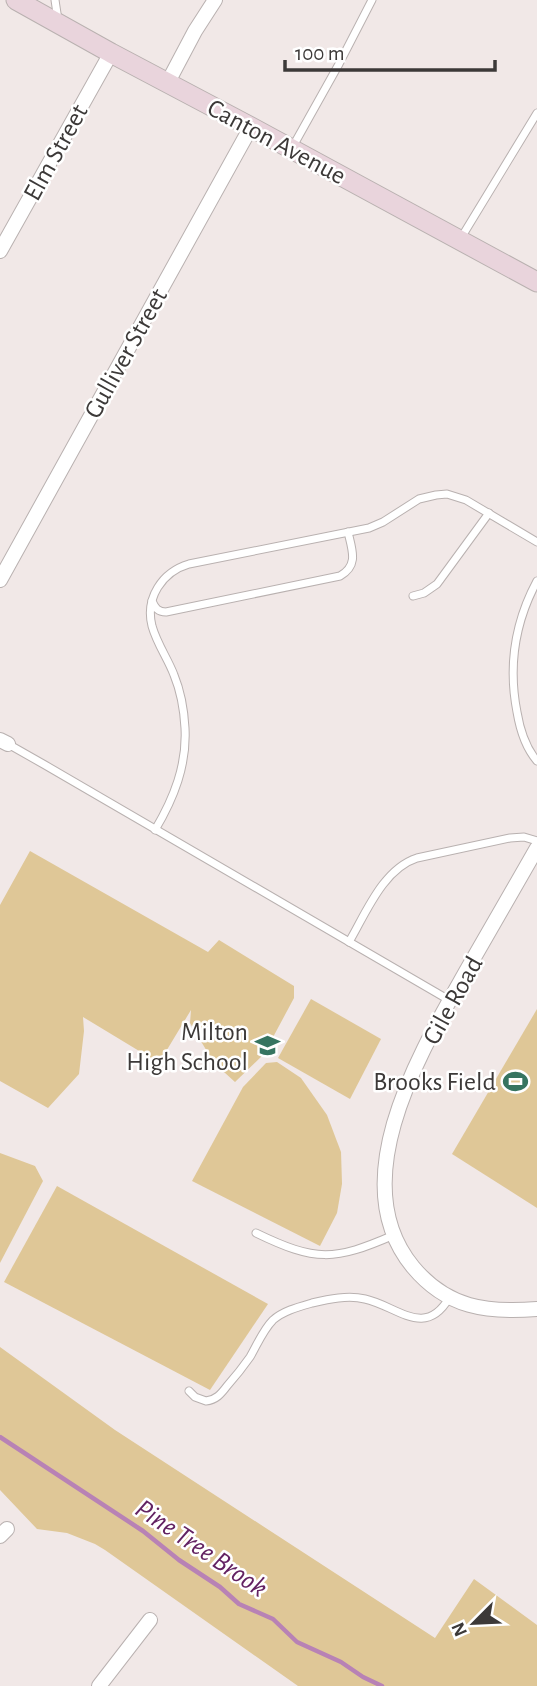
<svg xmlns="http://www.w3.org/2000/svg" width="537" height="1686" viewBox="0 0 537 1686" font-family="'Alegreya Sans',sans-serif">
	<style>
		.green { fill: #dfc797 }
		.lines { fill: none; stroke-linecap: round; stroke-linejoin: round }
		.stream { stroke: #b882b5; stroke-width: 4.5 }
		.lane-casing { stroke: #b9b1b0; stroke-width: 9 }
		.street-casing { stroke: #b9b1b0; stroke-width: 16 }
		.secondary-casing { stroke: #b9b1b0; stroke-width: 21 }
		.lane { stroke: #fff; stroke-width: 7 }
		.street { stroke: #fff; stroke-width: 14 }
		.secondary { stroke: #e9d4dc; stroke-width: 19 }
		.labels { text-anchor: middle; stroke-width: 5; stroke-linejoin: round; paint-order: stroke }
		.street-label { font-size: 26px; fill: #3c3938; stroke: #fff }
		.poi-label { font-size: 26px; fill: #3c3938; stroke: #fff; text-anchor: end }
		.water-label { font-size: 28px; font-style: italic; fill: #632262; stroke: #fff }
	</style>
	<rect width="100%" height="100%" fill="#f1e8e7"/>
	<g class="green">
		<polygon points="30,851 208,952 219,940 294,986 294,998 264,1054 235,1082 214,1063 190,1023 191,1010 159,1063 83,1017 84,1031 79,1074 48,1108 0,1081 0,905"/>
		<polygon points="311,999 381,1039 350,1099 278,1058"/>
		<polygon points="537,1009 537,1208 452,1154"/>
		<polygon points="277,1062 301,1078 327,1115 341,1152 342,1184 337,1213 320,1246 192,1181 243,1087 266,1063"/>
		<polygon points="0,1153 35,1166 43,1181 0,1263"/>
		<polygon points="57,1186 268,1304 210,1390 4,1282"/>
		<polygon points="0,1347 115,1430 435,1638 474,1579 537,1625 537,1686 298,1686 105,1550 95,1544 67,1533 37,1529 0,1490"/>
	</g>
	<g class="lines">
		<polyline class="stream" points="0,1437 143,1531 179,1560 220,1587 239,1604 273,1619 297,1642 341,1662 363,1677 382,1686"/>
		<defs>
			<g id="lane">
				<polyline points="55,0 58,20"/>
				<polyline points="292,148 339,64 372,0"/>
				<polyline points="461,238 537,113"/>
				<path d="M537 581C515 622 508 666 517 712 520 730 525 747 537 761"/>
				<polyline points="413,596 424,593 437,584 489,513"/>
				<path d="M152 601C155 608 158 612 166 612L340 576C359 565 352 550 348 532"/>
				<polyline points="8,744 45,765 449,1000"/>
				<path d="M155 830C174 798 187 765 185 728 184 710 181 692 174 675 168 659 157 644 152 626 145 598 162 572 189 564L369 528 383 522 419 499 436 495 447 494 466 500 537 542"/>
				<path d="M349 942C366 913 383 869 417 858L510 838 524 837 537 841"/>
				<path d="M256 1233C316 1262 334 1261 394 1235"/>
				<path d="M189 1391 195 1397 206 1401C216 1400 221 1394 227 1386 235 1377 243 1367 250 1357 257 1345 263 1330 273 1320 283 1311 298 1307 312 1303 329 1299 348 1295 365 1299 397 1306 425 1339 449 1298"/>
			</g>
			<g id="street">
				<polyline points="168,82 195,31 215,0"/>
				<polyline points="0,251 111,53"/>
				<polyline points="0,580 251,127"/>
				<polyline points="0,740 8,744"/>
				<path d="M537 848C514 888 491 928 468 968 423 1048 341 1180 413 1267 447 1308 487 1313 537 1309"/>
				<polyline points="0,1536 7,1529"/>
				<polyline points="99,1686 150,1620"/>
			</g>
			<polyline id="secondary" points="16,0 111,53 251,127 537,282"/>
		</defs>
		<use href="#lane" class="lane-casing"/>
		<use href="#street" class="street-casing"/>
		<use href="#secondary" class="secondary-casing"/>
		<use href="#lane" class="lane"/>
		<use href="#street" class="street"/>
		<use href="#secondary" class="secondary"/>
	</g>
	<defs>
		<symbol id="school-bare" viewBox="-9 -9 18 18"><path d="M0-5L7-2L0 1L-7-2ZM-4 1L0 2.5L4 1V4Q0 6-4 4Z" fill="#367460" stroke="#fff" stroke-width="2.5" paint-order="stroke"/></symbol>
		<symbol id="stadium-bare" viewBox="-9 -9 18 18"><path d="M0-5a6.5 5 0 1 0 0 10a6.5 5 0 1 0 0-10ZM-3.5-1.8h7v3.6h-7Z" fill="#367460" stroke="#fff" stroke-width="2.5" paint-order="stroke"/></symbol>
	</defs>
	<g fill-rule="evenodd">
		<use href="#school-bare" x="250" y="1028" width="35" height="35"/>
		<use href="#stadium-bare" x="498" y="1064" width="35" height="35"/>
	</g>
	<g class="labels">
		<g class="street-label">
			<text transform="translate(277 141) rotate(28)" y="9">Canton Avenue</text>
			<text transform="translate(55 152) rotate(-61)" y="9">Elm Street</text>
			<text transform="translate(125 353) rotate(-61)" y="9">Gulliver Street</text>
			<text transform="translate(452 1000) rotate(-61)" y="9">Gile Road</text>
		</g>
		<g class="poi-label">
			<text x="248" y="1040">Milton<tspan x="248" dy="30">High School</tspan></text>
			<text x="496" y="1090">Brooks Field</text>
		</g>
		<g class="water-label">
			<text transform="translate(202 1547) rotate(34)" y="10">Pine Tree Brook</text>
		</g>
	</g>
	<g transform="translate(474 1623) rotate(246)" stroke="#ffffff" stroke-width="5" paint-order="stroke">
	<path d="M0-5L12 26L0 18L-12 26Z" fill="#3c3938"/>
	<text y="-10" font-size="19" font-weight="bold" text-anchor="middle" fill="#3c3938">N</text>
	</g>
	<path d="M285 60v10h210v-10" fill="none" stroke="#3c3938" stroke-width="3.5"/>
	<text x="295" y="60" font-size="21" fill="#3c3938" stroke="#ffffff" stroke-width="5" paint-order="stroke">100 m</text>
</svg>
